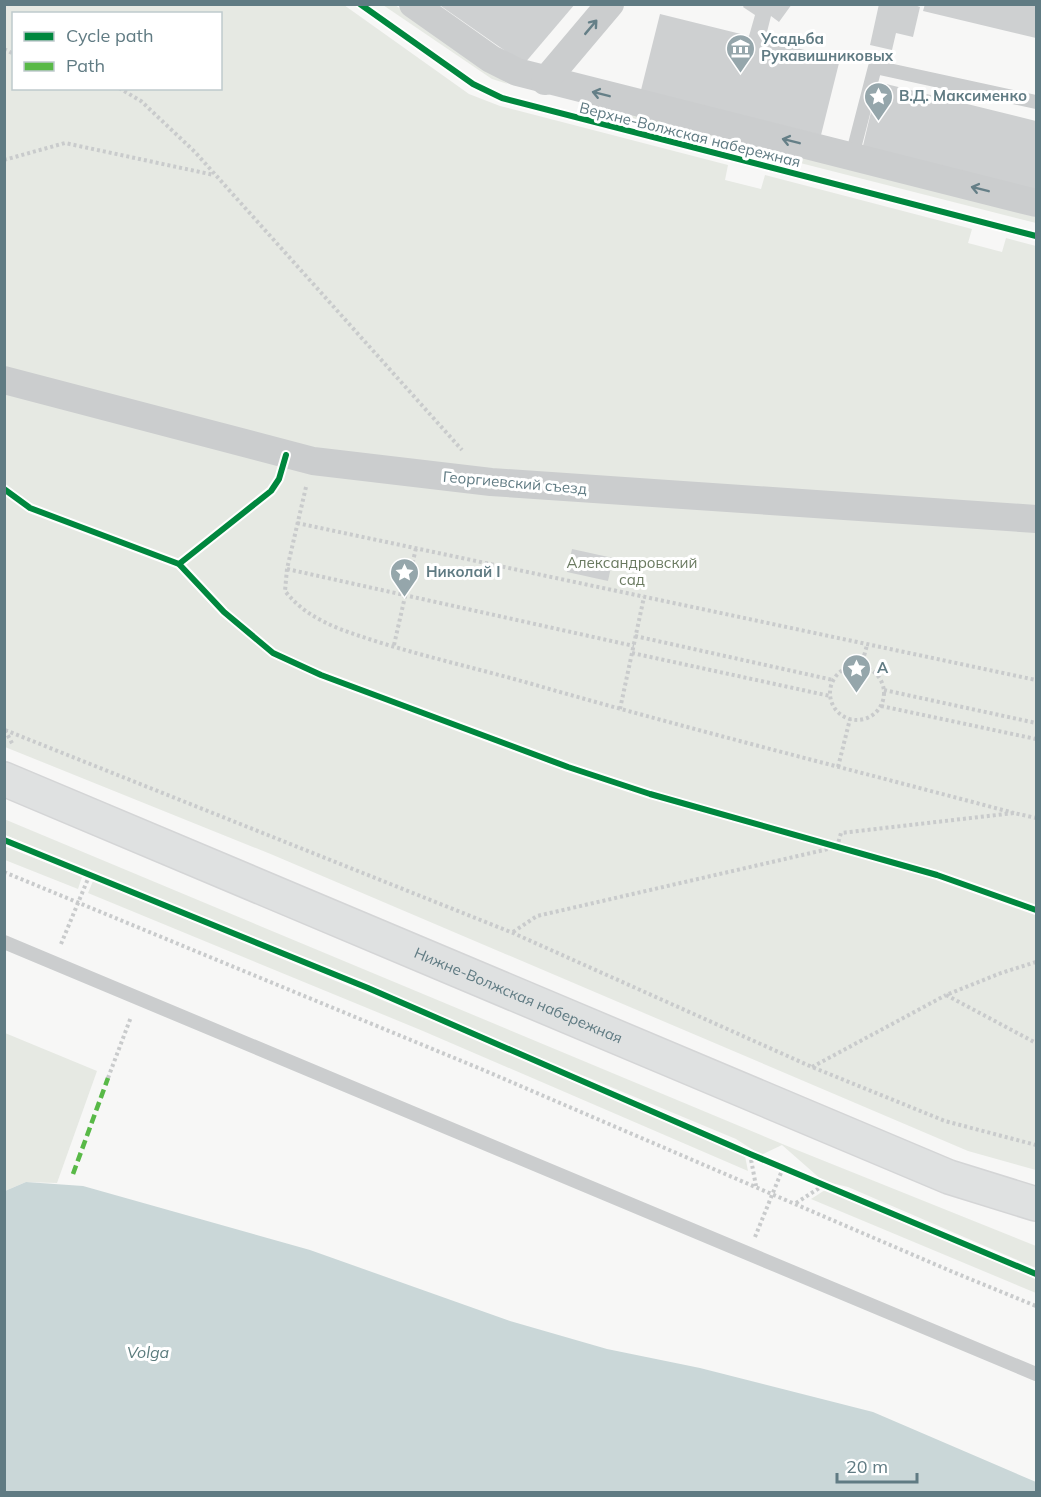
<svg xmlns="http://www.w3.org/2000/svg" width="1041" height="1497" viewBox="0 0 1041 1497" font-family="Mulish,sans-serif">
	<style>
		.green { fill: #e6e9e3; fill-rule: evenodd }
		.water { fill: #cad7d8 }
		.building { fill: #ced0d1 }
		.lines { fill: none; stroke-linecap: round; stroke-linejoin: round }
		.secondary-casing { stroke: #d4d5d6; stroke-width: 36 }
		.path { stroke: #c9cbcc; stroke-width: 4; stroke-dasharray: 3 3; stroke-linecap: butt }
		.service { stroke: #cbcdce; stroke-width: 14 }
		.minor { stroke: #cbcdce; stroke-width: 28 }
		.secondary { stroke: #dfe1e1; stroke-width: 33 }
		.quiet { stroke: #58b947; stroke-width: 4.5; stroke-dasharray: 9 4.5; stroke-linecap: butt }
		.cycleway-casing { stroke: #fff; stroke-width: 10 }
		.cycleway { stroke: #00873e; stroke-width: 6 }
		.oneway { stroke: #657f87 }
		.labels { text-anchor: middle; stroke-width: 6; stroke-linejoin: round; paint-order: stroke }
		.poi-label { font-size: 15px; font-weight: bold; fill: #607b83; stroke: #fff; text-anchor: start }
		.street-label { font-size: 15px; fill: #607b83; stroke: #fff }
		.park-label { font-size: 15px; fill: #6a7a60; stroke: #fff }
		.water-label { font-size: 16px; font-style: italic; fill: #5b7c7d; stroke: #fff }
	</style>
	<rect width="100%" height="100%" fill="#f7f7f6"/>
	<g class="green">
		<path d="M4 5H344L469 94 500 106 728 165 725 180 761 189 765 175 972 229 968 243 1002 252 1006 238 1036 246V1170L968 1151 273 855 5 747ZM14 14H220V88H14Z"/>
		<polygon points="383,5 395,5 508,84 492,79"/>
		<polygon points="610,106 1036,217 1036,223 608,114"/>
		<polygon points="4,819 792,1148 1036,1246 1036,1268 848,1187 823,1181 782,1145 761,1155 736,1139 5,835"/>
		<polygon points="4,846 82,877 78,889 5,860"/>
		<polygon points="93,881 428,1019 745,1156 748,1171 423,1031 88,893"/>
		<polygon points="5,1033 97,1071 57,1183 26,1182 5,1191"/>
		<polygon points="825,1190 1036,1279 1036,1293 811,1199"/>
	</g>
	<polygon class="water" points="26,1182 83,1186 310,1250 510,1321 607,1349 700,1368 873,1412 1036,1482 1036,1492 5,1492 5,1191"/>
	<g class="building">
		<polygon points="438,4 575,4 524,64"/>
		<polygon points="745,4 792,4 779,22 771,16 765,40 840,59 821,135 641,90 660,14 749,36 755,15 743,7"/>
		<polygon points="879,4 912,4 920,7 913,37 896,33 892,50 870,45"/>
		<polygon points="925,4 1036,4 1036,38 923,11"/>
		<polygon points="878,82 1036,121 1036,193 862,150"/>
		<polygon points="572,549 613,558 608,581 567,572"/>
	</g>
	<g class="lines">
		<defs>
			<g id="secondary">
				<path id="s1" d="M4 779 949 1177 1036 1204"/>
			</g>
		</defs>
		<use href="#secondary" class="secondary-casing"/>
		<g class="path">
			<polyline points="4,49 14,54"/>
			<polyline points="119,88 141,101 195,152 462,450"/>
			<polyline points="4,160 65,143 214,175"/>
			<path d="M306 487 287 569 285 591C300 610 318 620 340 629 402 652 469 666 532 684 692 730 853 770 1014 813"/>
			<polyline points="297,523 1036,680"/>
			<polyline points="287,569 634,646"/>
			<polyline points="635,636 833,680"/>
			<polyline points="394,645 416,548"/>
			<polyline points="632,653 830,696"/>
			<circle cx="857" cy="693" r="27"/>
			<polyline points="861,667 867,645"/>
			<polyline points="884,690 1036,723"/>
			<polyline points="881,706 1036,739"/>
			<polyline points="620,709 644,597"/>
			<polyline points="5,730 513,933 812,1067 945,1121 1036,1145"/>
			<polyline points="5,730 13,745"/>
			<polyline points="838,767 850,719"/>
			<polyline points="4,872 481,1069 953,1272 1036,1306"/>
			<polyline points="513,932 537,916 837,847 841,833 1014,813 1036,818"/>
			<polyline points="61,944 90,874"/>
			<polyline points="1036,962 1001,973 946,995 1036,1043"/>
			<polyline points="812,1067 946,995"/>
			<polyline points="108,1078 131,1017"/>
			<polyline points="750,1154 756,1186"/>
			<polyline points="796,1203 824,1185"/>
			<polyline points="755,1237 783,1168"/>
		</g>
		<g class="service">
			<polyline points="852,156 875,67 1036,102"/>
			<polyline points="4,942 1036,1374"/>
		</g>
		<g class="minor">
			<polyline points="413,4 491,59 517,72 1036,203"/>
			<polyline points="545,81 610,4"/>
			<polyline points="4,380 313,461 491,482 1036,519"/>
		</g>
		<use href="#secondary" class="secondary"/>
		<polyline class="quiet" points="73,1174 108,1078"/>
		<defs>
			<g id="cycleway">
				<polyline points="360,4 473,84 502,98 1036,236"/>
				<polyline points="4,489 30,508 179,564 224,612 273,653 321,675 568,767 650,794 937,875 1036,910"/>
				<polyline points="179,564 271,491 279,479 286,455"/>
				<polyline points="4,840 368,988 750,1154 1036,1274"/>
			</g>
		</defs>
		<use href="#cycleway" class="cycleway-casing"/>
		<use href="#cycleway" class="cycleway"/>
	</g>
	<defs><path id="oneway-shaft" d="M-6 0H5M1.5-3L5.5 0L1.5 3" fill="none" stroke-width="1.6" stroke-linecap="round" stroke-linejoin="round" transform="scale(1.5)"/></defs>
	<g class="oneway">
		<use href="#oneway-shaft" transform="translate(591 27) rotate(-50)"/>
		<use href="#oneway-shaft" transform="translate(601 94) rotate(-166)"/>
		<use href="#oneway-shaft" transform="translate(791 141) rotate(-166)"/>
		<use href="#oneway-shaft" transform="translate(980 189) rotate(-166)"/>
	</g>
	<defs>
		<symbol id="museum-pin" viewBox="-11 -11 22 30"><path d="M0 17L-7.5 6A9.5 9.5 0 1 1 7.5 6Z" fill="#95a6ab" stroke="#fff"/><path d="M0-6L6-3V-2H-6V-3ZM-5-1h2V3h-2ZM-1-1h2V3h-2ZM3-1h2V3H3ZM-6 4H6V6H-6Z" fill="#fff"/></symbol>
		<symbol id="sight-pin" viewBox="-11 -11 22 30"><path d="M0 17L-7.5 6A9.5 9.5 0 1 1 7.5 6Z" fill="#95a6ab" stroke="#fff"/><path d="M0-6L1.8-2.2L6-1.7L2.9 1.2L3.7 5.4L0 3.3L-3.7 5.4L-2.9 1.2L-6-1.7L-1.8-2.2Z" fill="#fff"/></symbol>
	</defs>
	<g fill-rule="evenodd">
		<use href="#museum-pin" x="724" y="32" width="33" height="45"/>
		<use href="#sight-pin" x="862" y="80" width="33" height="45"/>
		<use href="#sight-pin" x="388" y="556" width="33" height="45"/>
		<use href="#sight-pin" x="840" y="652" width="33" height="45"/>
	</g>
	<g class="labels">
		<g class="poi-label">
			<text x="761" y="44">Усадьба<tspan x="761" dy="17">Рукавишниковых</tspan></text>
			<text x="899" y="101">В.Д. Максименко</text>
			<text x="426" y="577">Николай I</text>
			<text x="877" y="673">А</text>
		</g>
		<g class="street-label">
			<text transform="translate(690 135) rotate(14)" y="5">Верхне-Волжская набережная</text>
			<text transform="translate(515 483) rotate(5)" y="5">Георгиевский съезд</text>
			<text dy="5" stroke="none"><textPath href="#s1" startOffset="558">Нижне-Волжская набережная</textPath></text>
		</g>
		<g class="park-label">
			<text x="632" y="568">Александровский<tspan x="632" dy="17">сад</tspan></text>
		</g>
		<g class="water-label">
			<text x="148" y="1358">Volga</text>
		</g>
	</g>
	<rect width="1041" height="1497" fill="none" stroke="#607b83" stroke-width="12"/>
	<rect x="12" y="12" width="210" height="78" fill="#ffffff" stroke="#bfcacd" stroke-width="1.5"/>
	<rect x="24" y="32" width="30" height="9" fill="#00873e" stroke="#bfcacd" stroke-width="1.5"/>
	<text x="66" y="42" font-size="18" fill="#607b83">Cycle path</text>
	<rect x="24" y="62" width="30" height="9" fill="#58b947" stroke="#bfcacd" stroke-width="1.5"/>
	<text x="66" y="72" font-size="18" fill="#607b83">Path</text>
	<path d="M837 1473v9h80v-9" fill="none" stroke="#607b83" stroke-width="3"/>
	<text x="846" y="1473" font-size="18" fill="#607b83" stroke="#ffffff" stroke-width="4.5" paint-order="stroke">20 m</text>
</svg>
